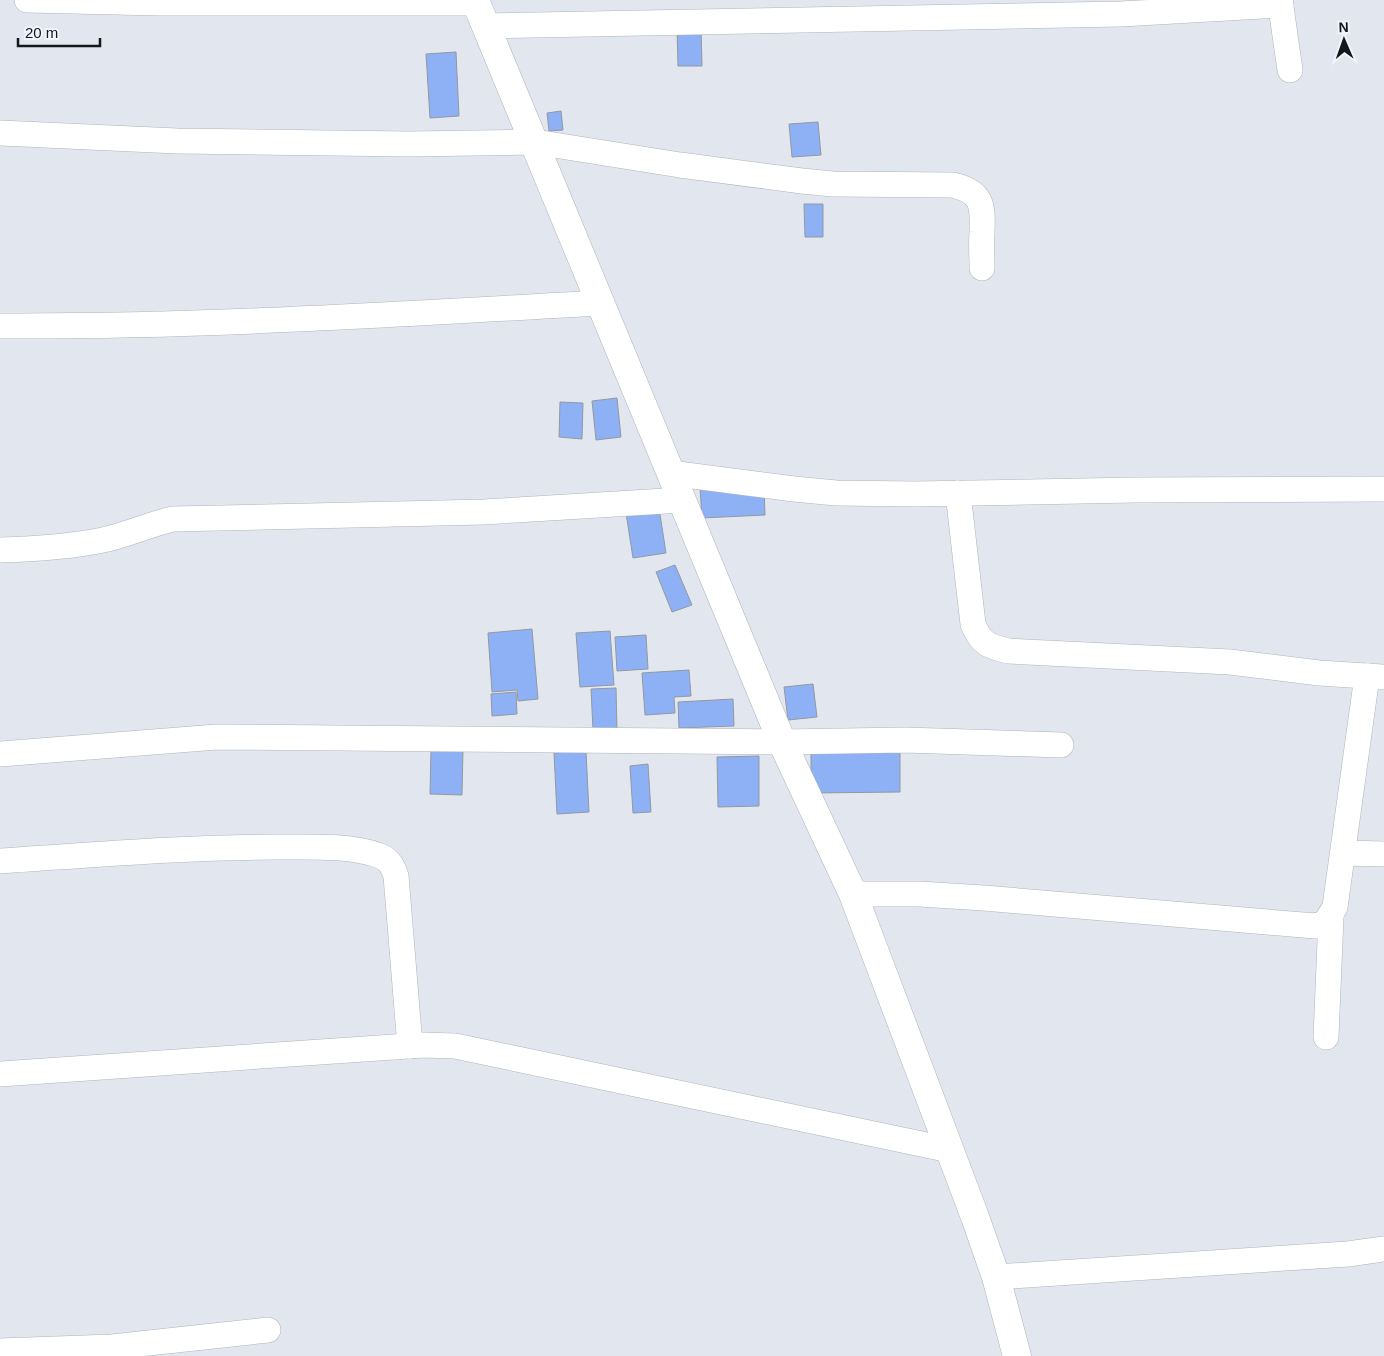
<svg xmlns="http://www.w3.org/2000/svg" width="1384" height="1356" viewBox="0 0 1384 1356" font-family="Helvetica,sans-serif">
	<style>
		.building { fill: #8eb1f5; stroke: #94989f }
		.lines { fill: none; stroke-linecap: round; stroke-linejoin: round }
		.street-casing { stroke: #afb4bb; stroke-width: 26 }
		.secondary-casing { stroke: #afb4bb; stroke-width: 29 }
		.street { stroke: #fff; stroke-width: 25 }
		.secondary { stroke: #fff; stroke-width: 28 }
	</style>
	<rect width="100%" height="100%" fill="#e2e7ef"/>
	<g class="building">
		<polygon points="677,28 701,28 702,66 678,66"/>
		<polygon points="456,52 459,116 430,118 426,54"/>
		<polygon points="561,111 563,130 549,131 547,113"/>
		<polygon points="818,122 821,155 792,157 789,124"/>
		<polygon points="804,204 823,204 823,237 805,237"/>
		<polygon points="617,398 621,437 596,440 592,401"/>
		<polygon points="560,402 583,403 582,439 559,437"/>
		<polygon points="764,485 765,515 702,518 700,488"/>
		<polygon points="659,508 666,553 633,558 626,513"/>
		<polygon points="675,565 692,605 672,612 656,572"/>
		<polygon points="532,629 538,699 518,701 517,690 492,692 488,633"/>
		<polygon points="610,631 614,685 580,687 576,633"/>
		<polygon points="646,635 648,669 617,671 615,637"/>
		<polygon points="689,670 691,696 674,697 675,713 645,715 642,673"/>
		<polygon points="813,684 817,717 788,720 784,687"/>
		<polygon points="616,688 617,730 593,730 591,689"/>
		<polygon points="516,692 517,714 492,716 491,694"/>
		<polygon points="733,699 734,726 679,728 678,702"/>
		<polygon points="900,742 900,792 811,793 811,743"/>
		<polygon points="431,749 463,750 462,795 430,794"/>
		<polygon points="586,751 589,812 557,814 554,753"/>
		<polygon points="759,756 759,806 718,807 717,757"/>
		<polygon points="648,764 651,812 633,813 630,766"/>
	</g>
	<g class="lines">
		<defs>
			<g id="street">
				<polyline points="27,0 160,3 476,3"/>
				<polyline points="1280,0 1290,70"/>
				<polyline points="486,26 1121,14 1281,5"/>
				<path d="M0 133 177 141 409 144 535 142 680 165 802 181 833 184 953 185C983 192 983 206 982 232 981 244 982 256 982 268"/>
				<path d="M0 326C200 327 400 314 600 303"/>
				<polyline points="670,473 794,489 836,493 915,494 1135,490 1384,489"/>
				<path d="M958 493 973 624C981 644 988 646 1008 651L1230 662 1319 673 1382 677"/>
				<path d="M0 550C35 549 69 547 103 540 127 535 150 524 173 519L484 512 682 500"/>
				<polyline points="0,754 217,737 782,742 905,740 1061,745"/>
				<polyline points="1343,853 1384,854"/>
				<path d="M0 861C92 855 186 847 278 847 309 847 352 845 380 856 390 860 393 867 396 876L410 1046"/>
				<polyline points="853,894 919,894 984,898 1315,926 1325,923 1335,907 1367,676"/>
				<polyline points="1326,1037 1331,917"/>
				<polyline points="0,1074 423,1045 455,1046 950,1150"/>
				<polyline points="996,1277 1348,1254 1384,1249"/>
				<polyline points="0,1351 112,1347 268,1330"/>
			</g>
			<polyline id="secondary" points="475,0 782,742 853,894 975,1217 996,1277 1017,1356"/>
		</defs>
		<use href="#street" class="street-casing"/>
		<use href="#secondary" class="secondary-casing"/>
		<use href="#street" class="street"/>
		<use href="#secondary" class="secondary"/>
	</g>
	<g transform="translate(1344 40) rotate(358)" stroke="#f0f4fc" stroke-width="4" paint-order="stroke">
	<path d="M0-4L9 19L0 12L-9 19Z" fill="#15171a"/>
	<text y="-8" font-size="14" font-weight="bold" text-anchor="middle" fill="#15171a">N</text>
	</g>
	<path d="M18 38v8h82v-8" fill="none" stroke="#15171a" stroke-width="2.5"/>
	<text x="25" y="38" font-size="15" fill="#15171a" stroke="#f0f4fc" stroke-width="4" paint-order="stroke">20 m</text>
</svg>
